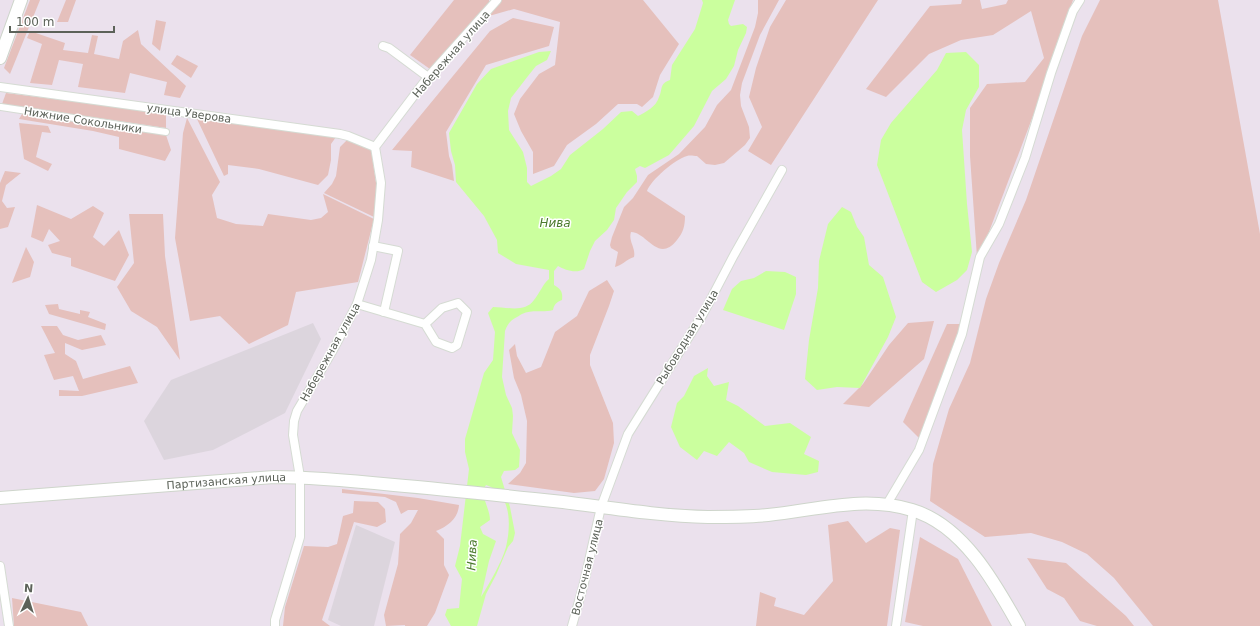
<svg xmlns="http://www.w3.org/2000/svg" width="1260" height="626" viewBox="0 0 1260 626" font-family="'DejaVu Sans',sans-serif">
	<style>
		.industrial { fill: #dcd5dd }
		.green { fill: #e5c0bc }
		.water { fill: #cbff9e; fill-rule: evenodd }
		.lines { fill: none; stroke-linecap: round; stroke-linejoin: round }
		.pedestrian-casing { stroke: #d5dbd3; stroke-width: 8 }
		.minor-casing { stroke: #d5dbd3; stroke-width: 10 }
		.secondary-casing { stroke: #ced5cb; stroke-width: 14 }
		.pedestrian { stroke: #fff; stroke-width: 6 }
		.minor { stroke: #fff; stroke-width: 8 }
		.secondary { stroke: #fff; stroke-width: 12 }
		.labels { text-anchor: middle; stroke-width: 3; stroke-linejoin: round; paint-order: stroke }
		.street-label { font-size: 11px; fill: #5c6259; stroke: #fff }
		.water-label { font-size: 12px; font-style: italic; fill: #4c7b2e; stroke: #fff }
	</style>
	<rect width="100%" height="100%" fill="#ebe1ed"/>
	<g class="industrial">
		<polygon points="313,323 321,339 285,413 213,450 164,460 144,421 171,380"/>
		<polygon points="356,525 395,542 374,626 341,626 328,620"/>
	</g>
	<g class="green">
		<polygon points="30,0 40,0 10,74 4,68"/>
		<polygon points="66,0 76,0 68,22 57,22"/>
		<polygon points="454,0 489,0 489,4 430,69 410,55"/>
		<polygon points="502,0 643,0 679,44 660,75 653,97 642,107 637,104 618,104 596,124 567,145 554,166 533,174 533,152 521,131 514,114 520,99 539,74 555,65 560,22 514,9 489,16"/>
		<path d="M758 0H779L760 35 742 83 740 95 741 106 749 127 750 138 745 145 724 163 715 165 706 164 697 156C694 156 690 155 687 156 675 159 651 180 647 191L685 216C685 226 683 233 677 240 658 264 647 232 631 232 628 241 636 248 634 257 627 259 621 266 615 267L618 252 611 248 610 245 612 237 624 207 633 198 648 175 679 154 705 127 717 105 731 90 755 27 758 13Z"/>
		<polygon points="786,0 878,0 771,165 748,151 762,127 749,97 756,68 770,27"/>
		<polygon points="962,0 980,0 982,9 1006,4 1008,0 1073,0 1039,100 984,245 977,257 970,156 970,108 987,84 1025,82 1044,58 1031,11 993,35 961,40 929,54 886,97 866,89 930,6 961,4"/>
		<polygon points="1100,0 1218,0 1260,234 1260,626 1153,626 1114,578 1087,554 1062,542 1031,533 985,537 930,501 933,464 949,409 970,363 986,299 999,263 1026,200 1082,36"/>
		<polygon points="513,18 554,27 549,46 486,65 446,132 449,156 452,165 454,181 411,167 412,151 392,150 490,31"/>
		<polygon points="156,20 166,22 160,51 152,44"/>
		<polygon points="138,30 141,44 186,86 180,98 164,95 167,82 130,73 125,93 78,87 83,64 59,60 52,85 30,83 42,44 27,38 30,31 65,43 63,50 88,53 92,35 98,36 94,54 119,59 123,41"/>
		<polygon points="177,55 198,66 191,78 171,64"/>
		<polygon points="6,93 166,113 166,128 2,104"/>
		<polygon points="22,114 166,135 171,150 165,161 119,149 119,137 93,131 19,119"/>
		<polygon points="187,118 220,182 212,195 217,218 236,224 263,226 268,214 311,220 321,218 328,212 323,194 374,219 358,282 296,292 288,325 249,344 220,316 190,321 175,238 183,133"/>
		<polygon points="197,119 336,137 331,144 331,160 328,175 318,185 259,169 228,165 228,174 224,176"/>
		<polygon points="19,123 48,126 51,133 42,132 36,157 52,164 48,171 24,159"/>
		<polygon points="347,140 371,149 378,196 374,217 324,193 332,184 336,176 340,147"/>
		<polygon points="5,171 21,173 6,185 2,201 7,208 15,207 8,227 0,229 0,183"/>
		<polygon points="37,205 71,219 93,206 104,213 93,237 104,246 119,230 129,255 115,281 71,266 71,258 52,253 48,245 60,241 49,229 43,242 31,237"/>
		<polygon points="129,214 163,214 165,256 180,360 157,327 131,311 117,287 134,263"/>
		<polygon points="26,247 34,262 30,277 12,283"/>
		<polygon points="607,280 614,291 609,306 590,355 590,365 613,423 614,443 604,479 595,491 574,493 508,484 520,473 526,463 527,421 521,395 514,378 509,350 515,344 517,356 526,373 541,367 555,332 577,316 589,291"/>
		<polygon points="58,304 59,309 80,314 80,310 90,312 88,317 106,324 105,330 49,314 45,305"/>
		<polygon points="934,321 924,359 869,407 843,404 863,384 889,345 908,323"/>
		<polygon points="947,324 961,324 919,438 903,422"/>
		<polygon points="41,326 57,326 63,335 78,340 101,335 106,345 82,350 65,343 65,354 76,361 83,379 130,366 138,383 82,396 59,396 59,390 79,391 73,376 54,380 44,355 55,353"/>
		<path d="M342 489 418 498 459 505C458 519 448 526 436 531L444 539V565L449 575 435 613 427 626H405V625L386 626 384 615 398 564 400 534 411 523 418 510H408L401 514 396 502 385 497 342 493Z"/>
		<polygon points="354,501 378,502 385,509 386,522 377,527 354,522 322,620 330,626 283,626 285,607 304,546 328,547 337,544 343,516 353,513"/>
		<polygon points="848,521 866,543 890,528 900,530 887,626 756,626 760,592 776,598 774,606 804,615 833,581 828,525"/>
		<polygon points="920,537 958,559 992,626 923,626 905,622"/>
		<polygon points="1027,558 1066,563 1126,616 1134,626 1097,626 1080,621 1064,598 1047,589"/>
		<polygon points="12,598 81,612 88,626 14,626"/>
	</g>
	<g class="water">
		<path d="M702 0H735L728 20 729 24 731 26 743 24 747 27 746 33 738 50 734 66 726 79 712 91 694 126 669 155 645 168 640 166 635 169 637 176V182L627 192 616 208 614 220 607 230 595 241 590 251 584 269C576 274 565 270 558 266L554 271V285C561 289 563 292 562 300 557 302 554 304 553 310 543 313 532 309 522 314 521 314 518 317 517 317 510 321 508 323 505 331L502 377 506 395 512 408 513 416 512 433 520 450 519 467 515 470 504 471 501 477 510 507 515 533 513 541 508 547 496 575 486 594 477 626H451L445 615 447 609 459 608 462 579 455 566 460 546 469 469 465 452V439L484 373 493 360 495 332 488 313 493 307C507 307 525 313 534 300 540 293 542 285 549 279V270L516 264 498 253 497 240 484 216 456 182 455 165 451 151 449 133 477 84 491 69 539 52 551 51 547 60 536 66 528 76 511 98 508 111 509 130 523 152 527 168V182L531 186 551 176 561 169 570 155 603 129 621 112 632 111 638 116C646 112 656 107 659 97 663 89 659 84 670 80L672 65 695 29 703 3ZM486 485C512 493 511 526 506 547 501 564 490 582 481 597L489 561 496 541 483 534 480 527 490 520C490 508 479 495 486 485Z"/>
		<polygon points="966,52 979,65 979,87 966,110 962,130 967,204 972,252 967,270 957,280 936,292 922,282 877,165 881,140 891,123 937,70 946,53"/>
		<polygon points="842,207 851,212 857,227 864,237 869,265 883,277 896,317 888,337 860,388 837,387 817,390 805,379 809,340 818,288 819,261 828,224"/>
		<polygon points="766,271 785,272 796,277 796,294 784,330 723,310 732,289 741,281 754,278"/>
		<polygon points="708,368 707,376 714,386 729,382 726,400 738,406 765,426 790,423 811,437 804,454 819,461 818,472 806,475 772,472 749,462 744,453 729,442 717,456 704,451 697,460 680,447 671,427 677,403 684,396 694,376"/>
	</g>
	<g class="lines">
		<defs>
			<polyline id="pedestrian" points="1,107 166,132"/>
			<g id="minor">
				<polyline points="383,46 389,48 428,77"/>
				<polyline points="0,87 340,134 348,136 375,147"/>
				<polyline points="373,246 398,251 384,312"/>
				<polyline points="357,304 425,324 442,308 458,303 467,312 457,345 452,348 436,342 425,324"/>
				<polyline points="887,504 919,450 962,334 980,257 999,224 1025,158 1051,73 1073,11 1080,0"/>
				<polyline points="0,566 9,626"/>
				<polyline points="275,626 275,620 300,537 300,477 293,435 294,421 297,411 333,350 357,304 371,260 378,220 381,183 375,147 428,77 497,0"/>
				<polyline points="572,626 584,583 601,507 628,434 703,314 734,255 782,170"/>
				<polyline points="896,626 913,510"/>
			</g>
			<g id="secondary">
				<polyline points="0,58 21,0"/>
				<path id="s1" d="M0 498 274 477C314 477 354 481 394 485 451 490 507 496 563 502 611 508 660 516 708 517 728 517 749 517 768 515 817 510 864 495 912 510 963 525 995 583 1019 626"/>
			</g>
		</defs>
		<use href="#pedestrian" class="pedestrian-casing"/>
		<use href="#minor" class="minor-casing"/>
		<use href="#secondary" class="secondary-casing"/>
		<use href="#pedestrian" class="pedestrian"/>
		<use href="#minor" class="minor"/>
		<use href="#secondary" class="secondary"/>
	</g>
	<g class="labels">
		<g class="street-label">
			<text transform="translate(451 54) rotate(-49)" y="4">Набережная улица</text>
			<text transform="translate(189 113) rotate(8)" y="4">улица Уверова</text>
			<text transform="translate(83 120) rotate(9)" y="4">Нижние Сокольники</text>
			<text transform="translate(687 337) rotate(-59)" y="4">Рыбоводная улица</text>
			<text transform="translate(330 352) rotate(-61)" y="4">Набережная улица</text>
			<text dy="4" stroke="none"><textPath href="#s1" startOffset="227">Партизанская улица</textPath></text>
			<text transform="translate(587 567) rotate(-76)" y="4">Восточная улица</text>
		</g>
		<g class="water-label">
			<text x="555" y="227">Нива</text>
			<text transform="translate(472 555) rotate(-87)" y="4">Нива</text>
		</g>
	</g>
	<g transform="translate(28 598) rotate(4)" stroke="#ffffff" stroke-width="3" paint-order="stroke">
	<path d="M0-3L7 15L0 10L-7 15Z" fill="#5c6259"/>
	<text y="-6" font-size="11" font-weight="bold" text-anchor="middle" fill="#5c6259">N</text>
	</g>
	<path d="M10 26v6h104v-6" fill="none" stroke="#5c6259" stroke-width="2"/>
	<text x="16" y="26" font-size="12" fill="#5c6259" stroke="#ffffff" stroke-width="3" paint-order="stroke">100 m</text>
</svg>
